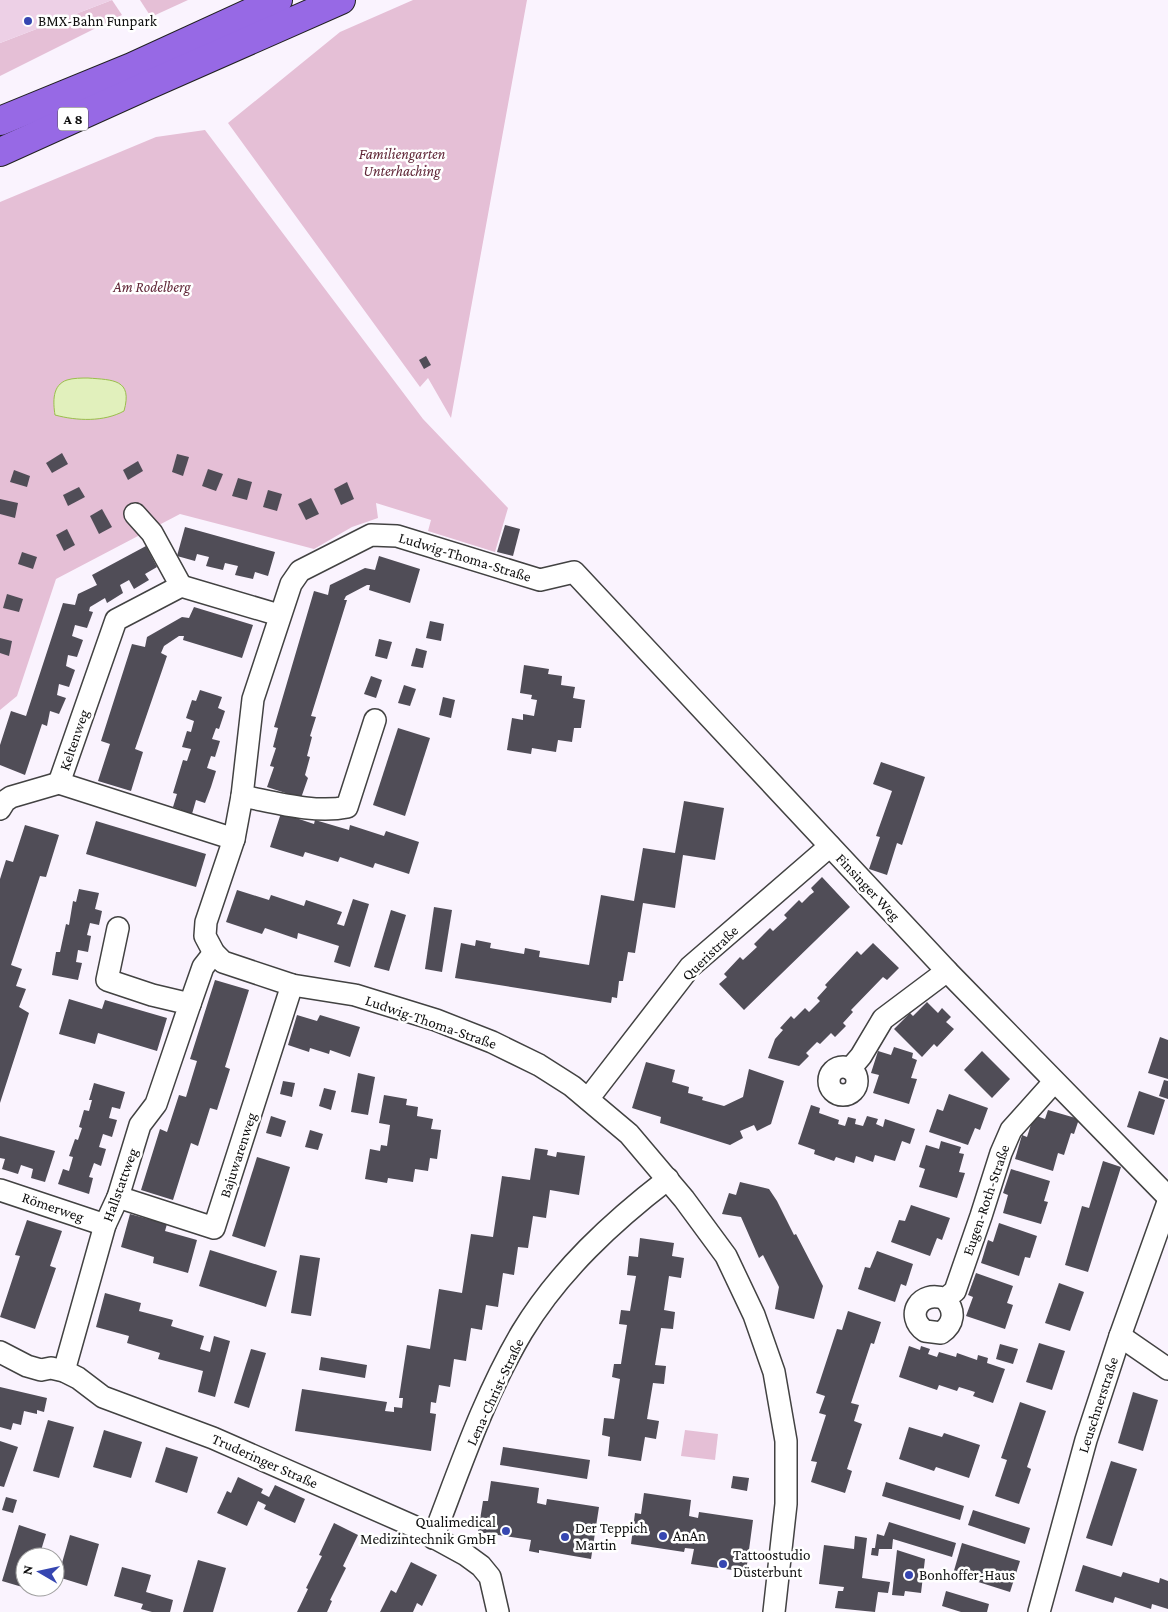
<svg xmlns="http://www.w3.org/2000/svg" width="1168" height="1612" viewBox="0 0 1168 1612" font-family="'Crimson Pro',serif">
	<style>
		.green { fill: #e5bfd6 }
		.pitch { fill: #edd0e6 }
		.water { fill: #e1f0bc; stroke: #9abf4b }
		.building { fill: #504d57 }
		.lines { fill: none; stroke-linecap: round; stroke-linejoin: round }
		.minor-casing { stroke: #424242; stroke-width: 24 }
		.motorway-casing { stroke: #202020; stroke-width: 30 }
		.minor { stroke: #fff; stroke-width: 21 }
		.motorway { stroke: #9769e5; stroke-width: 28 }
		.poi-dot { fill: #3646b1; stroke: #fff; stroke-width: 2 }
		.labels { text-anchor: middle; stroke-width: 5; stroke-linejoin: round; paint-order: stroke }
		.shield { fill: #fff; stroke: #575757; stroke-width: 1 }
		.shield-label { font-size: 14px; font-weight: bold; fill: #0f0f0f }
		.poi-label { font-size: 15px; fill: #0f0f0f; stroke: #fff; text-anchor: start }
		.park-label { font-size: 15px; font-style: italic; fill: #602637; stroke: #fff }
		.street-label { font-size: 15px; fill: #0f0f0f; stroke: #fff }
	</style>
	<rect width="100%" height="100%" fill="#faf3fe"/>
	<g class="green">
		<polygon points="112,0 122,15 0,76 0,43"/>
		<polygon points="140,0 188,0 151,17"/>
		<polygon points="413,0 527,0 451,418 428,378 420,387 228,123 340,32"/>
		<polygon points="205,130 423,419 508,508 495,552 428,531 431,520 376,503 378,518 352,527 314,549 180,514 56,579 17,696 0,710 0,202 156,137"/>
		<polygon points="685,1430 718,1434 715,1460 681,1456"/>
	</g>
	<polygon class="pitch" points="0,0 112,0 0,43"/>
	<path class="water" d="M88 378C113 380 133 379 124 411 104 422 77 421 55 415 53 402 52 385 67 380 73 378 82 378 88 378Z"/>
	<g class="building">
		<polygon points="426,356 431,365 424,369 419,360"/>
		<polygon points="62,453 68,464 52,473 46,463"/>
		<polygon points="177,454 189,457 183,476 172,472"/>
		<polygon points="138,461 143,471 128,480 123,470"/>
		<polygon points="208,469 223,474 216,491 202,486"/>
		<polygon points="14,470 30,476 27,487 10,482"/>
		<polygon points="238,478 252,482 247,500 232,496"/>
		<polygon points="347,482 354,499 341,505 334,489"/>
		<polygon points="79,487 85,497 68,506 63,495"/>
		<polygon points="268,490 282,494 277,511 263,507"/>
		<polygon points="311,498 319,514 306,520 298,504"/>
		<polygon points="0,499 18,503 15,518 0,514"/>
		<polygon points="102,509 112,527 99,534 90,516"/>
		<polygon points="505,525 520,529 513,556 497,552"/>
		<polygon points="185,527 275,552 268,576 255,572 253,579 235,575 238,566 225,563 223,570 206,566 209,557 197,554 195,561 177,556"/>
		<polygon points="67,529 75,545 64,551 56,535"/>
		<polygon points="146,546 157,567 145,574 149,580 134,589 129,580 120,585 123,593 107,603 105,598 90,607 89,611 93,612 87,628 75,625 72,636 83,640 77,657 68,655 66,666 75,670 69,687 59,684 57,695 66,698 59,714 50,711 47,726 42,724 25,775 0,765 0,745 11,711 26,716 63,603 75,605 78,594 97,585 92,575"/>
		<polygon points="22,552 37,557 33,569 18,564"/>
		<polygon points="379,556 420,569 410,603 369,590 370,585 367,585 346,596 344,600 347,600 311,716 316,717 310,736 312,737 307,756 310,757 305,775 308,778 301,798 267,787 274,767 270,766 276,748 273,747 278,728 274,727 314,591 328,595 330,585 365,568 375,570"/>
		<polygon points="7,594 23,599 19,612 3,608"/>
		<polygon points="194,607 253,625 242,658 183,640 184,636 179,636 164,646 161,653 167,656 135,749 143,752 131,791 98,781 110,744 101,741 132,644 145,647 147,637 182,617 189,618"/>
		<polygon points="430,621 444,624 441,641 426,638"/>
		<polygon points="0,638 12,641 9,656 0,653"/>
		<polygon points="379,639 392,642 387,659 375,656"/>
		<polygon points="416,648 427,651 423,668 411,666"/>
		<polygon points="524,665 549,669 548,674 562,676 561,685 575,687 573,698 585,700 581,728 574,728 572,742 558,740 556,752 532,748 531,754 507,750 512,718 523,720 523,714 534,716 537,700 531,699 532,695 520,693"/>
		<polygon points="371,676 382,680 376,698 364,694"/>
		<polygon points="404,685 416,689 410,706 398,703"/>
		<polygon points="200,690 222,697 218,708 225,711 219,729 216,728 212,739 220,741 215,757 211,756 207,768 216,771 211,787 205,803 196,800 192,814 173,807 177,794 173,793 183,760 187,761 191,749 182,747 187,731 191,732 194,721 186,718 192,700 196,701"/>
		<polygon points="443,697 455,700 451,718 439,715"/>
		<polygon points="398,728 430,738 405,816 373,805"/>
		<polygon points="881,762 925,777 902,845 897,843 887,875 869,869 880,837 876,836 892,791 873,784"/>
		<polygon points="684,801 724,808 715,860 683,855 675,908 643,903 635,953 628,952 623,981 619,981 617,998 612,997 611,1003 455,978 461,943 475,946 476,940 491,943 490,948 524,954 525,948 540,951 539,957 589,965 601,895 634,901 643,848 675,853"/>
		<polygon points="281,813 314,824 315,820 349,830 350,825 384,836 386,831 419,842 409,874 375,863 373,868 340,857 338,862 305,852 303,857 270,847"/>
		<polygon points="96,821 206,854 196,887 86,854"/>
		<polygon points="25,825 59,835 46,877 40,876 11,965 22,969 16,986 26,989 19,1007 29,1013 0,1103 0,879 6,860 13,862"/>
		<polygon points="822,877 850,907 744,1010 719,984 727,977 724,974 740,957 743,960 757,947 754,944 770,928 773,931 787,918 784,915 799,900 802,903 810,895 814,892 811,888"/>
		<polygon points="79,889 99,893 95,909 102,911 99,925 90,923 87,935 91,936 88,952 78,950 76,962 82,963 78,980 52,975 56,952 60,952 66,924 69,925 73,901 76,902"/>
		<polygon points="237,890 269,900 271,895 304,906 306,900 342,912 337,924 344,926 353,899 369,904 350,967 334,962 339,946 298,933 297,939 265,928 262,934 226,922"/>
		<polygon points="434,907 452,910 442,972 425,969"/>
		<polygon points="391,910 406,915 389,971 374,967"/>
		<polygon points="873,943 899,968 887,980 883,977 851,1010 853,1012 843,1023 846,1026 835,1037 831,1033 820,1044 817,1042 806,1053 809,1056 799,1066 768,1058 775,1039 783,1030 780,1028 791,1016 794,1019 805,1008 809,1012 820,1001 817,998 827,987 825,985 857,951 861,955"/>
		<polygon points="215,980 249,990 225,1067 230,1069 217,1110 210,1108 198,1146 191,1143 173,1200 141,1190 160,1129 167,1132 179,1095 186,1097 197,1061 190,1059"/>
		<polygon points="69,999 102,1009 105,1000 167,1018 157,1051 98,1033 95,1044 59,1034"/>
		<polygon points="927,1002 938,1013 942,1008 951,1017 946,1022 954,1029 937,1047 934,1044 922,1057 894,1029 910,1013 913,1016"/>
		<polygon points="297,1015 317,1021 320,1015 360,1027 350,1057 330,1050 329,1054 310,1048 309,1052 288,1045"/>
		<polygon points="1160,1037 1168,1040 1168,1079 1148,1073"/>
		<polygon points="894,1047 913,1053 912,1058 917,1060 911,1078 917,1079 909,1104 873,1093 879,1075 871,1073 878,1051 891,1055"/>
		<polygon points="982,1051 1010,1079 992,1098 964,1070"/>
		<polygon points="646,1062 675,1070 672,1082 689,1087 688,1093 703,1097 702,1100 724,1106 743,1097 749,1069 784,1081 771,1124 757,1131 754,1125 740,1131 743,1138 730,1145 660,1123 661,1117 632,1108"/>
		<polygon points="358,1073 375,1077 368,1115 351,1112"/>
		<polygon points="1164,1080 1168,1081 1168,1099 1159,1096"/>
		<polygon points="283,1081 295,1083 292,1097 280,1094"/>
		<polygon points="94,1083 125,1092 120,1109 112,1107 109,1118 117,1120 112,1137 103,1134 99,1147 106,1149 101,1166 94,1163 89,1177 93,1178 89,1194 58,1184 63,1169 69,1171 73,1157 69,1156 75,1139 78,1140 82,1128 79,1127 84,1110 89,1111 92,1100 89,1100"/>
		<polygon points="324,1088 336,1091 331,1110 319,1106"/>
		<polygon points="1139,1091 1165,1100 1154,1135 1127,1127"/>
		<polygon points="949,1094 988,1108 980,1130 975,1128 968,1145 929,1132 937,1109 943,1111"/>
		<polygon points="384,1095 407,1099 406,1105 418,1107 417,1116 433,1119 431,1129 441,1130 437,1159 430,1158 428,1171 415,1169 413,1182 388,1178 387,1183 365,1179 370,1149 380,1151 381,1145 387,1146 390,1125 379,1123"/>
		<polygon points="811,1105 820,1108 819,1113 839,1120 838,1124 845,1126 848,1117 856,1119 855,1124 863,1126 867,1116 878,1119 876,1124 883,1127 885,1119 915,1129 910,1144 902,1141 895,1161 875,1155 873,1162 856,1156 854,1163 836,1157 834,1161 814,1154 815,1150 798,1144"/>
		<polygon points="1048,1110 1079,1119 1074,1134 1071,1133 1064,1155 1058,1153 1053,1171 1015,1159 1022,1135 1027,1137 1034,1115 1045,1119"/>
		<polygon points="271,1116 286,1121 281,1137 266,1133"/>
		<polygon points="310,1130 323,1134 318,1150 305,1147"/>
		<polygon points="0,1136 55,1151 45,1182 31,1178 33,1169 21,1165 18,1174 2,1169 5,1159 0,1158"/>
		<polygon points="941,1141 961,1147 959,1153 964,1154 959,1172 965,1173 957,1198 919,1187 925,1169 919,1167 926,1145 939,1149"/>
		<polygon points="535,1148 548,1150 547,1155 556,1157 557,1152 585,1156 579,1195 550,1190 546,1218 533,1216 528,1248 518,1247 514,1275 503,1273 498,1307 486,1305 482,1330 471,1328 466,1361 454,1359 450,1387 439,1385 436,1403 431,1402 430,1413 436,1414 431,1451 295,1431 302,1389 387,1402 385,1411 394,1412 394,1407 402,1408 403,1398 399,1398 407,1345 430,1349 439,1289 462,1293 471,1234 493,1237 502,1176 530,1180"/>
		<polygon points="257,1157 290,1167 265,1247 232,1236"/>
		<polygon points="1103,1161 1121,1167 1088,1272 1065,1265 1082,1206 1089,1208"/>
		<polygon points="1011,1169 1050,1181 1044,1201 1048,1202 1041,1224 1003,1213 1008,1195 1003,1193"/>
		<polygon points="740,1182 769,1189 777,1201 794,1235 796,1234 823,1286 814,1319 775,1309 779,1287 763,1255 759,1258 741,1217 722,1214 729,1193 736,1195"/>
		<polygon points="911,1205 950,1218 942,1240 937,1238 930,1256 891,1242 899,1220 905,1221"/>
		<polygon points="130,1214 167,1224 165,1231 197,1240 188,1273 153,1263 154,1257 121,1247"/>
		<polygon points="27,1220 62,1231 50,1266 56,1268 35,1329 0,1317 20,1256 15,1255"/>
		<polygon points="999,1223 1037,1236 1030,1258 1025,1257 1019,1276 981,1263 988,1240 993,1242"/>
		<polygon points="640,1238 674,1243 672,1256 684,1258 681,1278 669,1276 664,1310 675,1312 673,1329 661,1328 655,1365 666,1366 664,1384 653,1383 647,1419 659,1421 656,1439 645,1437 641,1461 608,1456 610,1437 602,1435 604,1418 614,1419 620,1379 612,1377 614,1364 621,1364 627,1325 619,1324 621,1310 630,1311 636,1276 627,1275 629,1256 638,1257"/>
		<polygon points="210,1250 277,1271 266,1307 199,1286"/>
		<polygon points="877,1251 913,1264 906,1286 901,1284 895,1302 858,1289 865,1267 870,1268"/>
		<polygon points="300,1255 320,1258 311,1316 291,1313"/>
		<polygon points="976,1273 1013,1286 1007,1303 1013,1305 1005,1329 966,1316 973,1297 968,1295"/>
		<polygon points="1059,1283 1084,1292 1070,1331 1045,1323"/>
		<polygon points="105,1293 141,1303 139,1311 173,1320 171,1326 204,1336 200,1349 210,1352 214,1336 230,1341 215,1397 198,1392 203,1371 158,1359 160,1353 127,1343 129,1336 96,1327"/>
		<polygon points="848,1311 881,1322 874,1344 871,1343 851,1403 859,1405 854,1421 862,1424 847,1469 852,1471 845,1493 811,1482 817,1462 811,1461 826,1415 819,1413 825,1396 816,1393 837,1329 842,1330"/>
		<polygon points="1039,1343 1065,1351 1052,1390 1026,1382"/>
		<polygon points="1000,1344 1018,1349 1013,1364 996,1359"/>
		<polygon points="909,1346 920,1350 921,1346 930,1349 928,1354 937,1357 939,1352 956,1357 957,1353 977,1360 978,1355 988,1358 987,1363 1005,1369 993,1403 973,1396 975,1392 959,1387 957,1391 939,1385 937,1390 899,1377"/>
		<polygon points="251,1349 266,1353 249,1408 234,1403"/>
		<polygon points="321,1357 367,1365 365,1378 319,1370"/>
		<polygon points="0,1387 47,1398 44,1412 37,1410 37,1414 24,1411 21,1425 13,1423 11,1430 0,1427"/>
		<polygon points="1133,1392 1158,1400 1143,1451 1118,1443"/>
		<polygon points="1020,1402 1046,1411 1027,1467 1031,1469 1019,1504 995,1496 1007,1460 1001,1458"/>
		<polygon points="48,1420 74,1427 59,1478 33,1471"/>
		<polygon points="909,1427 942,1437 944,1433 980,1445 969,1478 936,1467 934,1471 899,1459"/>
		<polygon points="104,1430 142,1442 131,1478 93,1467"/>
		<polygon points="0,1441 18,1447 4,1487 0,1486"/>
		<polygon points="166,1447 198,1457 187,1493 155,1482"/>
		<polygon points="503,1447 590,1460 587,1479 500,1465"/>
		<polygon points="1111,1461 1137,1469 1112,1546 1086,1538"/>
		<polygon points="733,1476 749,1478 747,1491 731,1488"/>
		<polygon points="238,1477 263,1489 261,1493 269,1497 275,1485 305,1499 295,1523 264,1509 266,1505 258,1501 247,1526 217,1513 227,1491 231,1493"/>
		<polygon points="491,1481 539,1488 537,1503 546,1505 547,1499 599,1507 591,1559 539,1550 539,1553 529,1551 531,1540 478,1532 483,1501 488,1501"/>
		<polygon points="886,1482 964,1506 960,1520 882,1496"/>
		<polygon points="644,1493 691,1500 689,1516 698,1518 699,1512 753,1520 746,1572 691,1564 694,1549 685,1548 684,1552 631,1544 635,1513 641,1514"/>
		<polygon points="6,1497 17,1500 13,1513 2,1510"/>
		<polygon points="973,1510 1030,1528 1025,1544 968,1525"/>
		<polygon points="889,1522 956,1543 952,1557 893,1539 892,1549 879,1549 878,1556 871,1555 872,1548 875,1548 877,1534 884,1536"/>
		<polygon points="334,1523 358,1535 343,1566 346,1568 330,1600 332,1601 327,1612 297,1612 308,1589 306,1588 322,1556 319,1555"/>
		<polygon points="19,1525 46,1534 39,1557 25,1557 25,1587 29,1587 29,1589 2,1581"/>
		<polygon points="70,1535 99,1544 87,1586 58,1577"/>
		<polygon points="855,1536 867,1538 862,1578 890,1582 888,1593 878,1592 875,1612 835,1608 838,1591 843,1591 844,1587 819,1584 824,1545 854,1549"/>
		<polygon points="962,1543 1020,1561 1010,1592 953,1574"/>
		<polygon points="897,1550 925,1559 921,1593 905,1591 904,1596 892,1595"/>
		<polygon points="198,1560 226,1568 213,1612 183,1612"/>
		<polygon points="411,1562 437,1575 422,1606 417,1603 413,1612 380,1612 391,1590 396,1593"/>
		<polygon points="1083,1565 1121,1577 1123,1572 1159,1583 1160,1578 1168,1581 1168,1609 1152,1604 1151,1609 1115,1597 1113,1603 1075,1591"/>
		<polygon points="122,1567 151,1575 146,1592 173,1600 170,1612 152,1612 141,1609 143,1604 114,1596"/>
		<polygon points="946,1591 989,1604 987,1612 961,1612 942,1606"/>
	</g>
	<g class="lines">
		<defs>
			<g id="minor">
				<polyline points="181,586 279,615"/>
				<polyline points="59,783 116,620 181,586 152,533 135,514"/>
				<polyline points="59,783 234,839"/>
				<path d="M242 796C274 802 315 814 347 807L375 720"/>
				<polyline points="0,809 5,801 11,797 59,783"/>
				<polyline points="190,1004 203,967 214,953"/>
				<circle cx="843" cy="1081" r="14"/>
				<polyline points="850,1069 861,1056 883,1019 947,971"/>
				<polyline points="588,1099 690,967 830,846"/>
				<polyline points="0,1190 105,1225"/>
				<polyline points="118,1197 214,1228 292,985"/>
				<path d="M945 1299C956 1311 954 1324 941 1333L925 1331C904 1316 920 1289 945 1299L955 1291 981 1216 1001 1153 1011 1130 1054 1082"/>
				<polyline points="1120,1336 1168,1369"/>
				<polyline points="0,1352 27,1366 41,1370 51,1368 64,1371 78,1378 103,1397 213,1438 413,1526 466,1555 481,1566 490,1577 498,1612"/>
				<polyline points="64,1371 105,1225 118,1197 140,1125 156,1104 190,1004 152,995 107,980 118,928"/>
				<path d="M433 1538C460 1468 484 1396 522 1332 559 1271 612 1222 668 1179"/>
				<polyline points="774,1612 786,1504 786,1441 774,1372 754,1315 726,1256 684,1199 629,1134 572,1086 539,1065 492,1042 436,1020 355,995 292,985 223,962 214,953 205,936 206,922 234,839 242,796 253,699 291,584 300,571 371,535 397,536 540,580 574,572 947,971 1168,1197"/>
				<polyline points="1039,1612 1086,1440 1120,1336 1168,1202"/>
			</g>
			<g id="motorway">
				<polyline points="0,121 132,67 278,0"/>
				<polyline points="0,152 146,86 341,0"/>
			</g>
		</defs>
		<use href="#minor" class="minor-casing"/>
		<use href="#motorway" class="motorway-casing"/>
		<use href="#minor" class="minor"/>
		<use href="#motorway" class="motorway"/>
	</g>
	<g class="poi-dot">
		<circle cx="28" cy="21" r="5"/>
		<circle cx="506" cy="1531" r="5"/>
		<circle cx="663" cy="1536" r="5"/>
		<circle cx="565" cy="1537" r="5"/>
		<circle cx="723" cy="1564" r="5"/>
		<circle cx="909" cy="1575" r="5"/>
	</g>
	<g class="labels">
		<rect class="shield" x="58" y="107.5" width="30" height="23" rx="4"/>
		<g class="shield-label">
			<text x="73" y="124">A 8</text>
		</g>
		<g class="poi-label">
			<text x="38" y="26">BMX-Bahn Funpark</text>
			<text x="496" y="1527" text-anchor="end">Qualimedical<tspan x="496" dy="17">Medizintechnik GmbH</tspan></text>
			<text x="575" y="1533">Der Teppich<tspan x="575" dy="17">Martin</tspan></text>
			<text x="673" y="1541">AnAn</text>
			<text x="733" y="1560">Tattoostudio<tspan x="733" dy="17">Düsterbunt</tspan></text>
			<text x="919" y="1580">Bonhoffer-Haus</text>
		</g>
		<g class="park-label">
			<text x="402" y="159">Familiengarten<tspan x="402" dy="17">Unterhaching</tspan></text>
			<text x="152" y="292">Am Rodelberg</text>
		</g>
		<g class="street-label">
			<text transform="translate(465 557) rotate(17)" y="5">Ludwig-Thoma-Straße</text>
			<text transform="translate(74 740) rotate(-71)" y="5">Keltenweg</text>
			<text transform="translate(868 887) rotate(47)" y="5">Finsinger Weg</text>
			<text transform="translate(710 953) rotate(-44)" y="5">Queristraße</text>
			<text transform="translate(431 1022) rotate(19)" y="5">Ludwig-Thoma-Straße</text>
			<text transform="translate(238 1155) rotate(-72)" y="5">Bajuwarenweg</text>
			<text transform="translate(120 1185) rotate(-70)" y="5">Hallstattweg</text>
			<text transform="translate(986 1200) rotate(-71)" y="5">Eugen-Roth-Straße</text>
			<text transform="translate(53 1207) rotate(19)" y="5">Römerweg</text>
			<text transform="translate(495 1392) rotate(-65)" y="5">Lena-Christ-Straße</text>
			<text transform="translate(1098 1405) rotate(-72)" y="5">Leuschnerstraße</text>
			<text transform="translate(265 1461) rotate(24)" y="5">Truderinger Straße</text>
		</g>
	</g>
	<g transform="translate(40 1572) rotate(279)"><circle r="24" fill="#ffffff" stroke="#9f9f9f"/>
	<path d="M0-4L9 19L0 12L-9 19Z" fill="#3646b1"/>
	<text y="-8" font-size="14" font-weight="bold" text-anchor="middle" fill="#0f0f0f">N</text>
	</g>
</svg>
